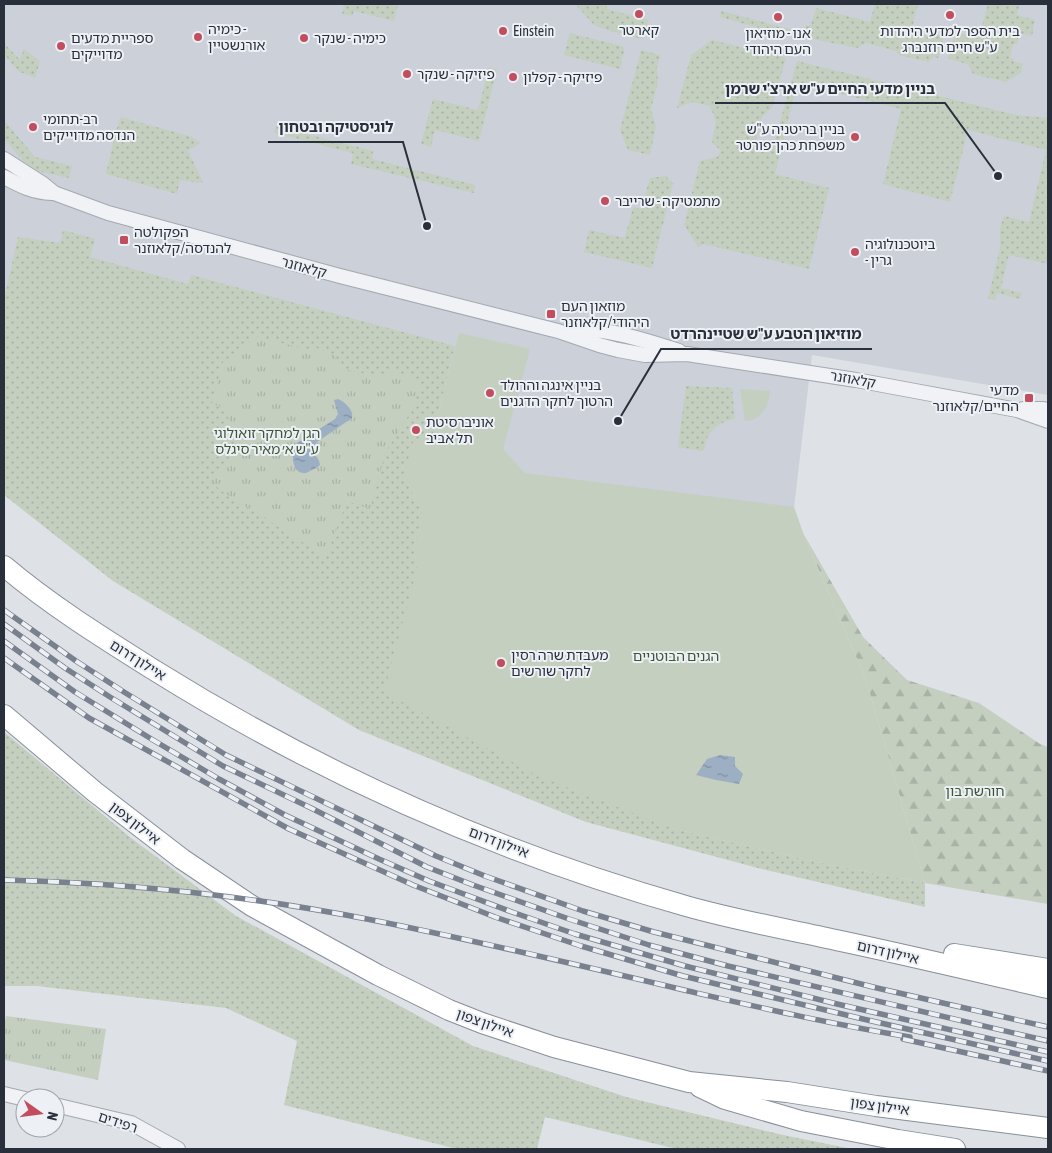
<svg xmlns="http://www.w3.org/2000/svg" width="1052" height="1153" viewBox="0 0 1052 1153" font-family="'Asap Condensed','Noto Sans Hebrew',sans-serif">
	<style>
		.built { fill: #ccd0d8 }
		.grass { fill: url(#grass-dots) }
		.forest { fill: url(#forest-firs) }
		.park { fill: url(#park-tufts) }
		.garden { fill: #c4cfc0 }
		.water { fill: url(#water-ripples) }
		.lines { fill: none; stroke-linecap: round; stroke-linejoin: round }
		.minor-casing { stroke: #a4a8b0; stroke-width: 16 }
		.highway-casing { stroke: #878f9b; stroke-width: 22 }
		.minor { stroke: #f0f2f5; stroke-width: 14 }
		.highway { stroke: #fff; stroke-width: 20 }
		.rail-casing { stroke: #79818e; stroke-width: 5.5 }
		.rail { stroke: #edf0f4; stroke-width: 4; stroke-dasharray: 11; stroke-linecap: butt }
		.poi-dot { fill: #c14d5e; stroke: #edf0f4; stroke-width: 2 }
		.labels { text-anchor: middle; stroke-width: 4; stroke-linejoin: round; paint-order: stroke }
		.poi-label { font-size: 14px; fill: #29303c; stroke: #edf0f4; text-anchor: start }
		.street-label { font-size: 14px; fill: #29303c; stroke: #edf0f4 }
		.park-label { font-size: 14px; fill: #3d5637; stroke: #edf0f4 }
		.leader { fill: none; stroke: #29303c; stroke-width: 2 }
		.callout-dot { fill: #29303c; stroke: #edf0f4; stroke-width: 2 }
		.callout-label { font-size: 15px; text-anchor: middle; font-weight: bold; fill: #29303c; stroke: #edf0f4; stroke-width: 4; stroke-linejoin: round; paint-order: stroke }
	</style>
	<defs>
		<pattern id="grass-dots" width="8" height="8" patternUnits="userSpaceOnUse" patternTransform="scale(1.25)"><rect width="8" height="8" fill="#c4cfc0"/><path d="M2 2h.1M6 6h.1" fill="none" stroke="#a8b2a6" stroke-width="1.8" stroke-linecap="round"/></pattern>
		<pattern id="forest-firs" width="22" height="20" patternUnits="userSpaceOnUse" patternTransform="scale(1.25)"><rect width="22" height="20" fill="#c4cfc0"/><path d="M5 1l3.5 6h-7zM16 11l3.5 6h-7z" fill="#a8b2a6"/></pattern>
		<pattern id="park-tufts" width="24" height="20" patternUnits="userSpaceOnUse" patternTransform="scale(1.25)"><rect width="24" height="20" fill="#c4cfc0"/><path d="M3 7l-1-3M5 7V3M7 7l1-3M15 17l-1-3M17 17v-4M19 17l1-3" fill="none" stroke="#a8b2a6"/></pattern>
		<pattern id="water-ripples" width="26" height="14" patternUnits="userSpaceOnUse" patternTransform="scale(1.25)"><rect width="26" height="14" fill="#9cafc3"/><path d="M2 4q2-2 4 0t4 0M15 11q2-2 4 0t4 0" fill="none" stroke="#7f8fa0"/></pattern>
	</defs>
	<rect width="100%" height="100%" fill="#dee1e6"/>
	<polygon class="built" points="4,4 1048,4 1048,395 812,355 794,507 925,883 812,861 671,828 384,692 4,409"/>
	<g class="grass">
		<polygon points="344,4 398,4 394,21 354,11 352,16 342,14"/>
		<polygon points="577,4 607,4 607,9 649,20 643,39 607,30 594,25 576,5"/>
		<polygon points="875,4 918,4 912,28 924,35 936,34 944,36 938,58 933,57 929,62 899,55 896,51 866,43 857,48 763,29 720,17 721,11 793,30 811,25 816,8 870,22"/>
		<polygon points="988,4 1020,4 1017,15 1035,20 1032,36 1020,33 1017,44 1013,44 1010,58 1014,59 1013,61 1023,64 1021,73 1006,82 973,74 968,64 948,59 955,32 979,38"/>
		<polygon points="570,33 625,47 620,69 564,55"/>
		<polygon points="712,40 786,58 772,108 762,117 754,148 772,151 797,61 1016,115 1048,118 1048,264 1009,255 1001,288 1022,293 1020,299 997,293 995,300 988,299 1000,248 1000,228 1004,216 1029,222 1046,150 968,130 950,202 883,184 901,109 797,83 775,174 829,188 809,269 704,244 698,247 684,225 700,161 717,157 721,151 712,142 716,121 710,106 692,102 677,108 691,55"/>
		<polygon points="4,43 20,60 24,49 40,61 35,78 18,71 4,54"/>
		<polygon points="641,50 660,55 657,68 658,82 651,109 656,126 650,155 628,150 620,130"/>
		<polygon points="489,67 497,69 479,141 435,130 431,147 421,144 433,99 478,110"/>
		<polygon points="121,117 192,137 201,143 188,151 203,182 198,183 180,180 177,194 106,174 116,131"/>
		<polygon points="4,120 35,157 72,166 69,178 37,171 24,162 4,139"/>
		<polygon points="276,126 373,151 372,159 475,185 474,193 351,164 353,153 274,133"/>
		<polygon points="666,176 673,184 652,268 584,252 589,230 625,238 633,207 641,209 650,178"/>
		<polygon points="63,230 95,239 90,257 188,284 191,275 455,346 431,442 404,476 423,515 414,547 417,568 671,828 812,861 925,883 925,907 758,868 586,822 359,730 113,581 4,495 4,300 18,237 60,243"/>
		<path d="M686 386 732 388 735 419C718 422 706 431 705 449L702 451 678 447Z"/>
		<polygon points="4,732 131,838 236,916 473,1046 626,1097 783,1135 852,1149 677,1149 545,1117 537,1149 457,1149 284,1105 297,1041 226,1008 37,986 4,986"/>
	</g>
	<polygon class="forest" points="803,533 863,637 907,680 979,703 1040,744 1048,747 1048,904 925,883 866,680"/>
	<g class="park">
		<polygon points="255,336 312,351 318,348 333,355 347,370 378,376 393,371 414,377 419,388 410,414 386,451 370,509 347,501 326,557 223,492 210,481 239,450 241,443 224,410 220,406 212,404 222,363 244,347 250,337"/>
		<polygon points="6,1016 106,1029 98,1080 4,1060 4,1026"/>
	</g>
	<g class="garden">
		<polygon points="459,333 530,349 503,449 525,473 794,507 803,533 866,680 925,883 812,861 671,828 538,776 384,692 417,569 414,547 423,515 404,476 414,438 431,442"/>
		<path d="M740 389 770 391C769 406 762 420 745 421Z"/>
	</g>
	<g class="water">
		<path d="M338 399C345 402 354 410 352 418L317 442C308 457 319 453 320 465L316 468 306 473C304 473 300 473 298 471 293 468 292 456 293 450 293 447 295 445 297 443L335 419 338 414 334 400Z"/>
		<polygon points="720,755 735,757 735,766 743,774 739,784 716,780 696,775 707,759"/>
	</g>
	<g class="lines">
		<defs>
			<g id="minor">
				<polyline points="4,159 43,184 54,193 108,213 340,276 558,331 599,345 618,350 645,355 687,354 856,380 1017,410 1048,421"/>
				<path d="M4 177C21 186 32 192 52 193"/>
				<path d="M571 331C582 331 592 330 603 331 629 335 654 343 679 351"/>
				<polyline points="1023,409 1042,409 1048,410"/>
				<polyline points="4,1094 25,1099"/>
				<polyline points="55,1105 131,1123 178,1149"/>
			</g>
			<g id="highway">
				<path d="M4 566C50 605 103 638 154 670 319 773 499 853 686 906 735 920 786 929 836 940 907 955 978 972 1048 988"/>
				<polyline points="4,715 95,792 182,859 252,906 378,975 449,1010 482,1023 554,1047 689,1082 787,1092 876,1106 1048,1128"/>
				<polyline points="954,954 1048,969"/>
				<polyline points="700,1087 725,1099 801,1121 898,1140 955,1149"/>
			</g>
		</defs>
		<use href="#minor" class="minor-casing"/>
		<use href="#highway" class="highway-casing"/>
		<use href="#minor" class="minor"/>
		<use href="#highway" class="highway"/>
		<defs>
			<g id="rail">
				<polyline points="4,610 76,661 124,692 226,755 436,856 485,876 583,911 654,932 877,988 1048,1027"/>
				<polyline points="4,624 65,668 110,697 223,766 311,808 427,867 473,885 569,919 649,945 728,966 1048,1041"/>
				<polyline points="4,641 75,692 153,740 219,779 285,815 379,859 429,881 512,912 575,934 685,966 837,1004 1048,1052"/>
				<polyline points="4,658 89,718 289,829 413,885 495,917 581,946 683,976 863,1019 1048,1061"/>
				<path d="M4 880C127 883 251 896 372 920 478 941 583 966 688 991 762 1008 835 1025 910 1037"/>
				<polyline points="903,1039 1048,1071"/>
			</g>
		</defs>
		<use href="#rail" class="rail-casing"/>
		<use href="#rail" class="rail"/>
	</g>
	<g class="poi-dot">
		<circle cx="639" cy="14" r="5"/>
		<circle cx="950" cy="15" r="5"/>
		<circle cx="778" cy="17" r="5"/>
		<circle cx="503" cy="31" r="5"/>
		<circle cx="198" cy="37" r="5"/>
		<circle cx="304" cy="38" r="5"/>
		<circle cx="61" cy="46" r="5"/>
		<circle cx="407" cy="74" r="5"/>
		<circle cx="513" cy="77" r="5"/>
		<circle cx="33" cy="127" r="5"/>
		<circle cx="855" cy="137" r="5"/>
		<circle cx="605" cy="201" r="5"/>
		<rect x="119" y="235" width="10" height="10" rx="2.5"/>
		<circle cx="855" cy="252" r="5"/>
		<rect x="546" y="309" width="10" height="10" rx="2.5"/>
		<circle cx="490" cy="393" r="5"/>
		<rect x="1024" y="393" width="10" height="10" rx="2.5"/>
		<circle cx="416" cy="430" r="5"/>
		<circle cx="501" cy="663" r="5"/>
	</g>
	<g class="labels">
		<g class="poi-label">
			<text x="208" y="34">כימיה -<tspan x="208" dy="16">אורנשטיין</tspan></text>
			<text x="639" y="35" text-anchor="middle">קארטר</text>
			<text x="513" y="36">Einstein</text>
			<text x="950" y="36" text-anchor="middle">בית הספר למדעי היהדות<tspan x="950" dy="16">ע"ש חיים רוזנברג</tspan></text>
			<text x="778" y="38" text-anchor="middle">אנו - מוזיאון<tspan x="778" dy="16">העם היהודי</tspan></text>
			<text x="71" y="43">ספריית מדעים<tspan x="71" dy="16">מדוייקים</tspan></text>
			<text x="314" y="43">כימיה - שנקר</text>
			<text x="417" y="79">פיזיקה - שנקר</text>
			<text x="523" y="82">פיזיקה - קפלון</text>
			<text x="43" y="124">רב-תחומי<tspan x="43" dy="16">הנדסה מדוייקים</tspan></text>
			<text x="845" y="134" text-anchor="end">בניין בריטניה ע''ש<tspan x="845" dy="16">משפחת כהן־פורטר</tspan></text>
			<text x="615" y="206">מתמטיקה - שרייבר</text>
			<text x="134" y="237">הפקולטה<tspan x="134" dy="16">להנדסה/קלאוזנר</tspan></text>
			<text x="865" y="249">ביוטכנולוגיה<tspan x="865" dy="16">- גרין</tspan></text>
			<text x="561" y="311">מוזאון העם<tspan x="561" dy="16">היהודי/קלאוזנר</tspan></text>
			<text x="500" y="390">בניין אינגה והרולד<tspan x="500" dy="16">הרטוך לחקר הדגנים</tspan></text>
			<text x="1019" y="395" text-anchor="end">מדעי<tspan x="1019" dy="16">החיים/קלאוזנר</tspan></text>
			<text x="426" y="427">אוניברסיטת<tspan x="426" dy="16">תל אביב</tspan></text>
			<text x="511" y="660">מעבדת שרה רסין<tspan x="511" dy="16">לחקר שורשים</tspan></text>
		</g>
		<g class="street-label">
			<text transform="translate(304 267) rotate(15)" y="5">קלאוזנר</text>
			<text transform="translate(853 379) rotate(10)" y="5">קלאוזנר</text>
			<text transform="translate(138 660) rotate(32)" y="5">איילון דרום</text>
			<text transform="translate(135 823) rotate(38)" y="5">איילון צפון</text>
			<text transform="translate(499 842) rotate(21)" y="5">איילון דרום</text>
			<text transform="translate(888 952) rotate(13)" y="5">איילון דרום</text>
			<text transform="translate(485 1023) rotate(20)" y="5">איילון צפון</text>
			<text transform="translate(880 1106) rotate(8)" y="5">איילון צפון</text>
			<text transform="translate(118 1122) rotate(18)" y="5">רפידים</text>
		</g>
		<g class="park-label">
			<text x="267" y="438">הגן למחקר זואולוגי<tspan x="267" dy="16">ע"ש א׳ מאיר סיגלס</tspan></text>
			<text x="676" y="661">הגנים הבוטניים</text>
			<text x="975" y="796">חורשת בון</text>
		</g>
	</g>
	<path class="leader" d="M998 176L945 103H715M427 226L403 142H268M618 421L661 349H872"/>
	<g class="callout-dot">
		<circle cx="998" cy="176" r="5"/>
		<circle cx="427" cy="226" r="5"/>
		<circle cx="618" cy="421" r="5"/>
	</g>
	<g class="callout-label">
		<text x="830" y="94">בניין מדעי החיים ע"ש ארצ'י שרמן</text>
		<text x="336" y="132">לוגיסטיקה ובטחון</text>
		<text x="766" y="339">מוזיאון הטבע ע"ש שטיינהרדט</text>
	</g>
	<rect width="1052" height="1153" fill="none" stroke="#29303c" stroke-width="10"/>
	<g transform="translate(40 1113) rotate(104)"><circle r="24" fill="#edf0f4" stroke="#9fa3aa"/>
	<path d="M0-4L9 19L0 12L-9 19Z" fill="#c14d5e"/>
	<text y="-8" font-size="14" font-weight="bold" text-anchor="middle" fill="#29303c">N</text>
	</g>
</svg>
